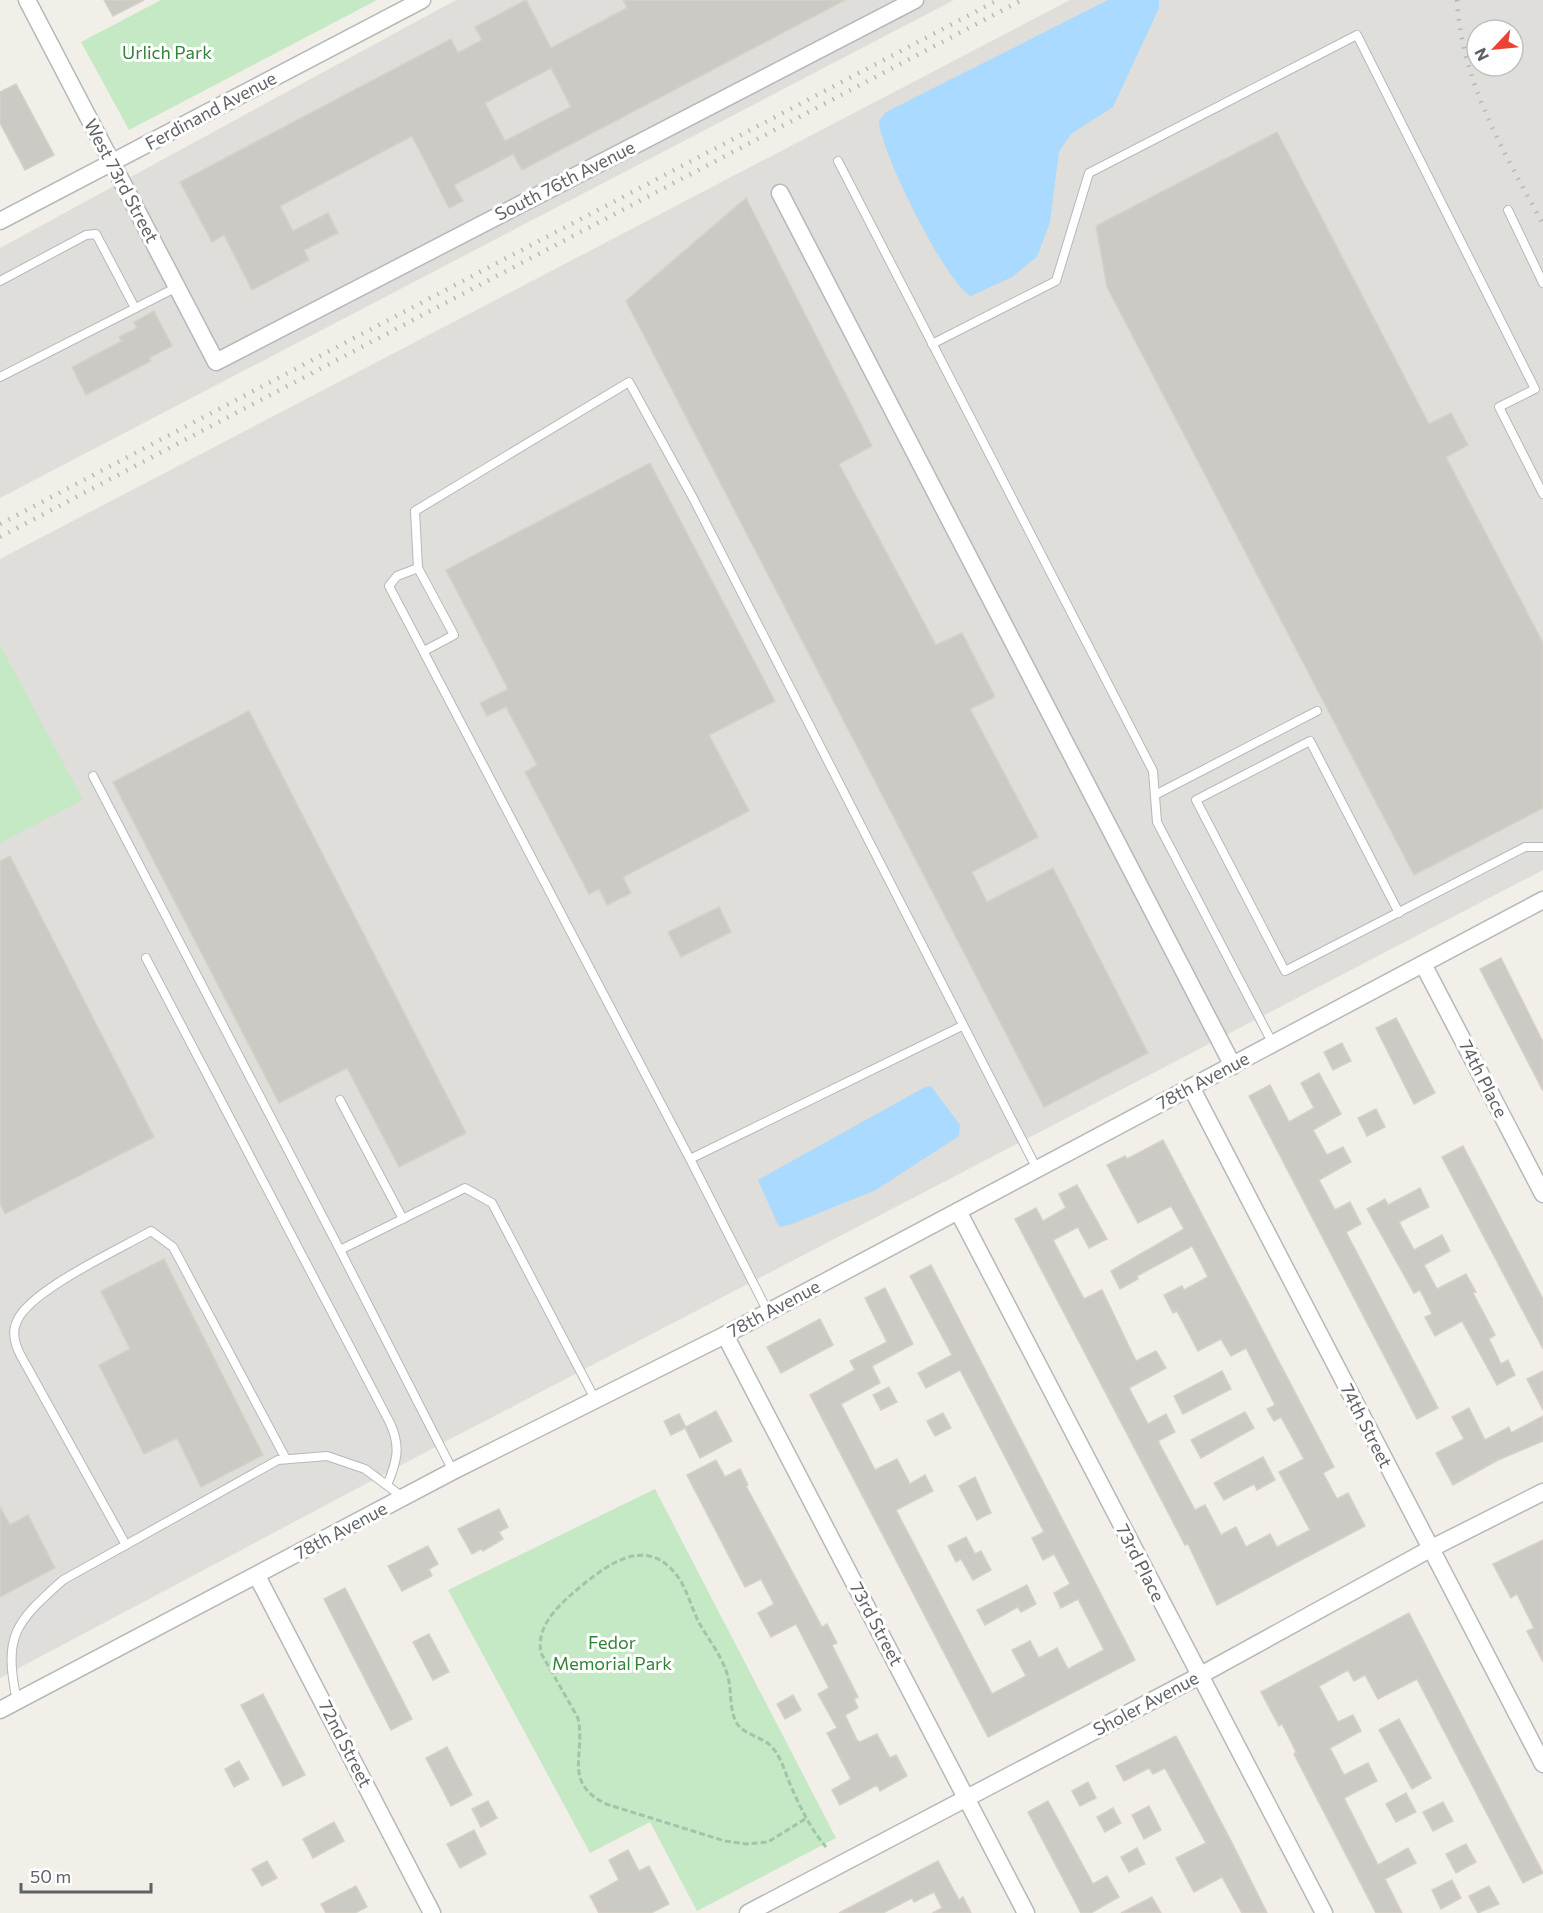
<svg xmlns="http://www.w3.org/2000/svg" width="1543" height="1913" viewBox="0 0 1543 1913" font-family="Commissioner,sans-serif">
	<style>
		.industrial { fill: #e0deda; fill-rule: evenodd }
		.green { fill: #c5e8c5 }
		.water { fill: #aadaff }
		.building { fill: #cccac5; stroke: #d6d1c6; stroke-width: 1.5; fill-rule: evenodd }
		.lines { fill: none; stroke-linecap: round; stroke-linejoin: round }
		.lane-casing { stroke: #b5b8bc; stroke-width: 10 }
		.street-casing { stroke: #b5b8bc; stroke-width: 19 }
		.path { stroke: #9cc7a9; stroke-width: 3; stroke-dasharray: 6 3; stroke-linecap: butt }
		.lane { stroke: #fff; stroke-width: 8 }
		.street { stroke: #fff; stroke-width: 16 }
		.rail { stroke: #b6b7b8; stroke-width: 4.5; stroke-dasharray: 1.5 8; stroke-linecap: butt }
		.labels { text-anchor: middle; stroke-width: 6; stroke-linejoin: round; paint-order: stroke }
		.park-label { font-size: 18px; fill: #348238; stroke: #fff }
		.street-label { font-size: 18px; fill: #5f6368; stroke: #fff }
	</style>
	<rect width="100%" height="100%" fill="#f1efe8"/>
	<g class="industrial">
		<polygon points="456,0 954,0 0,498 0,248"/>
		<path d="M1070 0H1543V870L456 1436 0 1678V559ZM1477 30H1513V66H1477Z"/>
	</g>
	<g class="green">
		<polygon points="161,0 377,0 129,130 81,42"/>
		<polygon points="0,645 83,800 0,843"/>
		<polygon points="655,1489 836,1838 697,1911 650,1822 590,1853 448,1590"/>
	</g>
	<g class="water">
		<path d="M1108 0H1159V8L1113 107 1071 134 1059 152 1050 222 1037 257 1012 277 971 296C947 286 879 148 879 121L886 112Z"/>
		<polygon points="931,1086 960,1125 959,1136 876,1190 792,1224 781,1227 778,1225 758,1180 925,1087"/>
	</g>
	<g class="building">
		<polygon points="104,0 144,0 113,16"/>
		<path d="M526 0 551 48 627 8 623 0H845L522 170 513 154 454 185 463 201 449 208 412 136 280 206 293 231 328 213 338 233 304 250 309 260 252 290 224 235 212 242 180 182 451 39 458 53 482 40 475 27ZM551 68 571 107 505 141 485 103Z"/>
		<polygon points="16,84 54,155 25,170 0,123 0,92"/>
		<polygon points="1277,132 1429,424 1451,413 1468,445 1446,457 1543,643 1543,808 1414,875 1107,287 1096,226"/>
		<polygon points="746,198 872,446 839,464 936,645 962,633 995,697 970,709 1038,837 972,872 987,902 1053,868 1148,1053 1044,1107 626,301"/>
		<polygon points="154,311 172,346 149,358 151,361 86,395 72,367 122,341 119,337 137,328 134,322"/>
		<polygon points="650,463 775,701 709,735 749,811 623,877 631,893 607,905 599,889 589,894 525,772 537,765 506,707 487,716 480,703 508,689 446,570"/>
		<polygon points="249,711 466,1133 399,1167 347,1068 279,1103 113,782"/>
		<polygon points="10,856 154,1137 5,1214 0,1203 0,861"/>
		<polygon points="719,907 731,932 681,957 668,932"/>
		<polygon points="1501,958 1543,1042 1543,1091 1480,969"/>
		<polygon points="1396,1018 1435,1093 1414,1104 1376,1028"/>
		<polygon points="1342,1043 1351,1061 1333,1070 1324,1052"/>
		<polygon points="1319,1073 1341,1114 1313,1130 1327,1155 1343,1147 1351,1162 1319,1180 1335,1210 1350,1202 1361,1224 1346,1232 1438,1408 1417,1419 1249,1096 1270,1085 1289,1122 1314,1108 1301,1083"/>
		<polygon points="1376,1109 1385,1127 1367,1136 1358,1118"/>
		<polygon points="1163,1140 1334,1467 1323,1473 1337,1499 1348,1493 1365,1526 1217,1605 1188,1544 1185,1545 1015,1219 1036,1208 1043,1221 1066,1208 1059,1194 1077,1185 1107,1239 1089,1248 1078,1227 1053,1240 1084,1299 1102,1290 1136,1361 1156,1351 1166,1368 1129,1388 1148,1424 1166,1414 1175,1432 1158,1441 1195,1510 1205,1505 1221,1535 1236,1527 1246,1547 1270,1534 1277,1547 1310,1530 1279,1472 1304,1459 1281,1417 1274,1421 1267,1409 1275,1405 1246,1348 1231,1356 1221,1339 1198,1351 1177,1311 1173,1313 1164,1295 1182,1286 1184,1290 1208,1277 1192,1246 1137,1276 1138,1279 1120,1289 1111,1271 1184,1229 1171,1206 1138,1223 1107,1165 1125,1156 1127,1159"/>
		<polygon points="1463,1146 1543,1299 1543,1349 1442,1157"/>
		<polygon points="1420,1188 1429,1207 1399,1222 1414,1250 1442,1235 1450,1251 1424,1265 1437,1289 1466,1274 1476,1292 1473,1293 1495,1335 1489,1339 1501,1364 1508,1360 1515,1375 1497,1385 1462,1321 1435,1336 1425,1317 1432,1314 1420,1290 1414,1293 1367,1209 1385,1199 1388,1205"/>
		<polygon points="164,1259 263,1455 201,1487 177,1438 144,1454 99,1365 130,1349 101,1291"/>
		<polygon points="931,1265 1135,1660 988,1737 810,1395 855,1370 850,1361 887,1342 865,1298 885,1288 913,1344 872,1366 880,1383 841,1404 875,1470 897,1459 910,1484 925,1475 933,1491 896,1510 992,1694 1026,1676 1012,1650 1030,1641 1039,1658 1057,1648 1068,1669 1104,1650 1078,1599 1061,1608 1054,1593 1070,1584 1054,1554 1043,1560 1032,1538 1044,1532 960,1370 926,1388 918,1373 952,1355 910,1276"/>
		<polygon points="820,1319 833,1345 781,1373 767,1347"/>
		<polygon points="1222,1371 1231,1389 1183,1414 1174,1396"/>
		<polygon points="1543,1371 1543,1410 1527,1379"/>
		<polygon points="889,1387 897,1402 881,1410 873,1395"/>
		<polygon points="1469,1408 1485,1440 1509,1427 1511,1433 1543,1416 1543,1441 1498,1460 1453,1485 1436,1453 1464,1439 1452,1417"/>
		<polygon points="716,1411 732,1441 700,1458 685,1428 671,1435 664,1421 679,1414 686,1427"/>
		<polygon points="1245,1412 1254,1428 1201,1458 1191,1440"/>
		<polygon points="943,1413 951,1428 935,1436 927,1421"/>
		<polygon points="1263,1457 1275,1480 1257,1490 1254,1484 1224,1500 1214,1483"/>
		<polygon points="716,1460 725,1477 740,1469 748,1485 746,1486 822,1627 827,1624 837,1643 832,1645 858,1697 854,1699 858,1708 845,1715 857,1740 860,1742 877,1734 890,1758 896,1755 907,1776 880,1791 877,1785 840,1805 832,1790 851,1779 827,1733 837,1728 818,1694 829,1688 796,1624 771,1637 758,1613 774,1604 761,1579 745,1587 687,1475"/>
		<polygon points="975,1477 991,1513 977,1520 959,1486"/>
		<polygon points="0,1507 10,1525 28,1515 55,1568 0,1597"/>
		<polygon points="499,1509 508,1527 499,1532 503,1539 483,1551 481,1549 472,1554 458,1529"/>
		<polygon points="966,1537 975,1554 981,1551 991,1570 973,1580 961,1559 956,1562 948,1546"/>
		<polygon points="1543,1540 1543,1662 1527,1631 1534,1628 1517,1594 1511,1598 1493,1564"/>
		<polygon points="428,1546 438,1564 429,1569 432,1576 402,1591 388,1566"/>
		<polygon points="1027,1585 1036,1604 1021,1612 1018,1607 985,1625 977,1610"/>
		<polygon points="345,1588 412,1719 391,1730 324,1599"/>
		<polygon points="1409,1613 1543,1873 1523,1883 1417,1679 1378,1699 1365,1675 1354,1681 1348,1670 1319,1686 1338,1722 1353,1715 1361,1731 1330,1748 1344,1775 1368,1763 1377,1781 1344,1798 1378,1865 1408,1848 1416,1863 1385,1879 1402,1913 1376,1913 1294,1754 1296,1752 1282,1724 1279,1726 1261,1692"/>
		<polygon points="429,1634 449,1672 433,1680 413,1642"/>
		<polygon points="263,1694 305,1775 283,1786 241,1705"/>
		<polygon points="793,1695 801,1710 785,1719 777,1704"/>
		<polygon points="1399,1719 1431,1778 1412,1789 1379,1730"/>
		<polygon points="1176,1736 1231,1841 1267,1913 1242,1913 1222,1877 1194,1892 1176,1858 1206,1843 1165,1768 1153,1774 1149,1768 1124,1781 1116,1766"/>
		<polygon points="447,1747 472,1795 451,1806 426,1758"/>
		<polygon points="239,1761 249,1779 234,1787 225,1769"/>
		<polygon points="1088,1782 1096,1798 1080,1806 1072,1791"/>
		<polygon points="1406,1793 1416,1812 1396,1822 1386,1804"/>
		<polygon points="488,1801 497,1818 481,1827 472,1809"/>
		<polygon points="1048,1801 1093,1884 1107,1876 1119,1897 1091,1913 1081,1913 1028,1812"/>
		<polygon points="1443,1802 1453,1821 1433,1831 1423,1812"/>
		<polygon points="1149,1806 1161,1830 1144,1839 1132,1815"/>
		<polygon points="1113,1808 1121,1823 1105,1832 1097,1817"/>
		<polygon points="334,1822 344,1841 313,1858 303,1839"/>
		<polygon points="474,1830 486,1854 460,1868 447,1844"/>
		<polygon points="1466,1844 1476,1862 1456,1873 1446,1854"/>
		<polygon points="1137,1848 1145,1864 1129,1872 1121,1857"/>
		<polygon points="628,1850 639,1871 649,1866 669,1904 651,1913 599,1913 590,1896 619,1880 609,1860"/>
		<polygon points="267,1861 277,1878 262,1886 252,1869"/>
		<polygon points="938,1861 959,1900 963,1897 971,1913 933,1913 942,1908 934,1892 914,1902 912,1898 883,1913 839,1913"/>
		<polygon points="1452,1880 1461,1898 1441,1909 1432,1890"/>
		<polygon points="356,1886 367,1907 355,1913 326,1913 321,1904"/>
		<polygon points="1489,1886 1499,1904 1478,1913 1469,1896"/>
		<polygon points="1152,1897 1161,1913 1121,1913"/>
	</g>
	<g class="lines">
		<defs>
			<g id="lane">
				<polyline points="838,161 1153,771 1157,822 1273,1044"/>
				<polyline points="1508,210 1543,283"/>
				<polyline points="0,281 86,235 96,234 135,308"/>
				<polyline points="932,344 1056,281 1089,173 1357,35 1535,389 1499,407 1543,494"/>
				<polyline points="0,377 177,287"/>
				<polyline points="418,568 415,511 629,382 693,498 1037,1169"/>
				<polyline points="424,651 454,635 418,568 397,576 389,586 690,1159"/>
				<polyline points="93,776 340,1250 465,1188 492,1203 596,1401"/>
				<polyline points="1155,795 1317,711"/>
				<polyline points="1399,913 1310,741 1196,800 1285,971 1525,847 1543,847"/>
				<path d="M146 958 390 1423C401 1446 397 1462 387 1485"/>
				<polyline points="340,1100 403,1219"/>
				<polyline points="340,1250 453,1471"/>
				<polyline points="768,1312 690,1159 962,1026"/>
				<path d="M126 1545 21 1356C15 1345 11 1333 17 1321 30 1290 120 1249 151 1231L173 1247 286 1459"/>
				<path d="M17 1701C3 1635 15 1623 63 1580L278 1460 327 1456 365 1469 404 1498"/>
			</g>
			<g id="street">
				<polyline points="27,0 216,362 915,0"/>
				<polyline points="780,193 1233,1066"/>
				<polyline points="0,221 422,0"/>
				<polyline points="1423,964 1543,1194"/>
				<polyline points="1191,1087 1543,1764"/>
				<polyline points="958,1211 1324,1913"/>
				<polyline points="725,1335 1026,1913"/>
				<polyline points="257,1576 432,1913"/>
				<polyline points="0,1710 453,1471 725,1335 1543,900"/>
				<polyline points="748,1913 1199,1676 1430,1549 1543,1492"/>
			</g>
		</defs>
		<use href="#lane" class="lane-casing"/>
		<use href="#street" class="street-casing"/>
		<path class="path" d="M805 1819 768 1842 747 1844 725 1841 606 1804C562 1782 586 1755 578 1718L541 1653C536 1628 555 1609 573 1593 606 1565 648 1531 680 1580 687 1591 692 1608 698 1621 708 1639 723 1657 728 1677 732 1692 729 1708 736 1722 743 1735 762 1736 772 1747 781 1757 785 1772 790 1784 800 1807 810 1828 826 1847"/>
		<use href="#lane" class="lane"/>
		<use href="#street" class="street"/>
		<g class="rail">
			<path d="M1457 0C1462 84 1504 152 1543 224"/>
			<polyline points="0,524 998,0"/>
			<polyline points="0,537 1022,0"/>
		</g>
	</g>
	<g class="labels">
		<g class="park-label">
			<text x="167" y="59">Urlich Park</text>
			<text x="612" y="1649">Fedor<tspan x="612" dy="21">Memorial Park</tspan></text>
		</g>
		<g class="street-label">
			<text transform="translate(211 111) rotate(-28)" y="6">Ferdinand Avenue</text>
			<text transform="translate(121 181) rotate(62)" y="6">West 73rd Street</text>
			<text transform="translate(565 181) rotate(-27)" y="6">South 76th Avenue</text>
			<text transform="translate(1483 1079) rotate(63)" y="6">74th Place</text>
			<text transform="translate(1203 1081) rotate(-28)" y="6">78th Avenue</text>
			<text transform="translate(774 1309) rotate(-28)" y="6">78th Avenue</text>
			<text transform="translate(1366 1426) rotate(63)" y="6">74th Street</text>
			<text transform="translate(341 1531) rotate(-28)" y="6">78th Avenue</text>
			<text transform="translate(1140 1563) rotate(63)" y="6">73rd Place</text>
			<text transform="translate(876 1624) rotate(62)" y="6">73rd Street</text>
			<text transform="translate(1146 1704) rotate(-28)" y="6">Sholer Avenue</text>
			<text transform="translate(345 1744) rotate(63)" y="6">72nd Street</text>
		</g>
	</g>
	<g transform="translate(1495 48) rotate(244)"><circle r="28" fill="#ffffff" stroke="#bfc1c3" stroke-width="1.5"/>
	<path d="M0-4.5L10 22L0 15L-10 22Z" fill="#ea4335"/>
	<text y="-9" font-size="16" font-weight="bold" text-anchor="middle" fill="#5f6368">N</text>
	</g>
	<path d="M21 1883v9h130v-9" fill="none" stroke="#5f6368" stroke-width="3"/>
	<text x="30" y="1883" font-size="18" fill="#5f6368" stroke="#ffffff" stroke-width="4.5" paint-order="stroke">50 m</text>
</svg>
